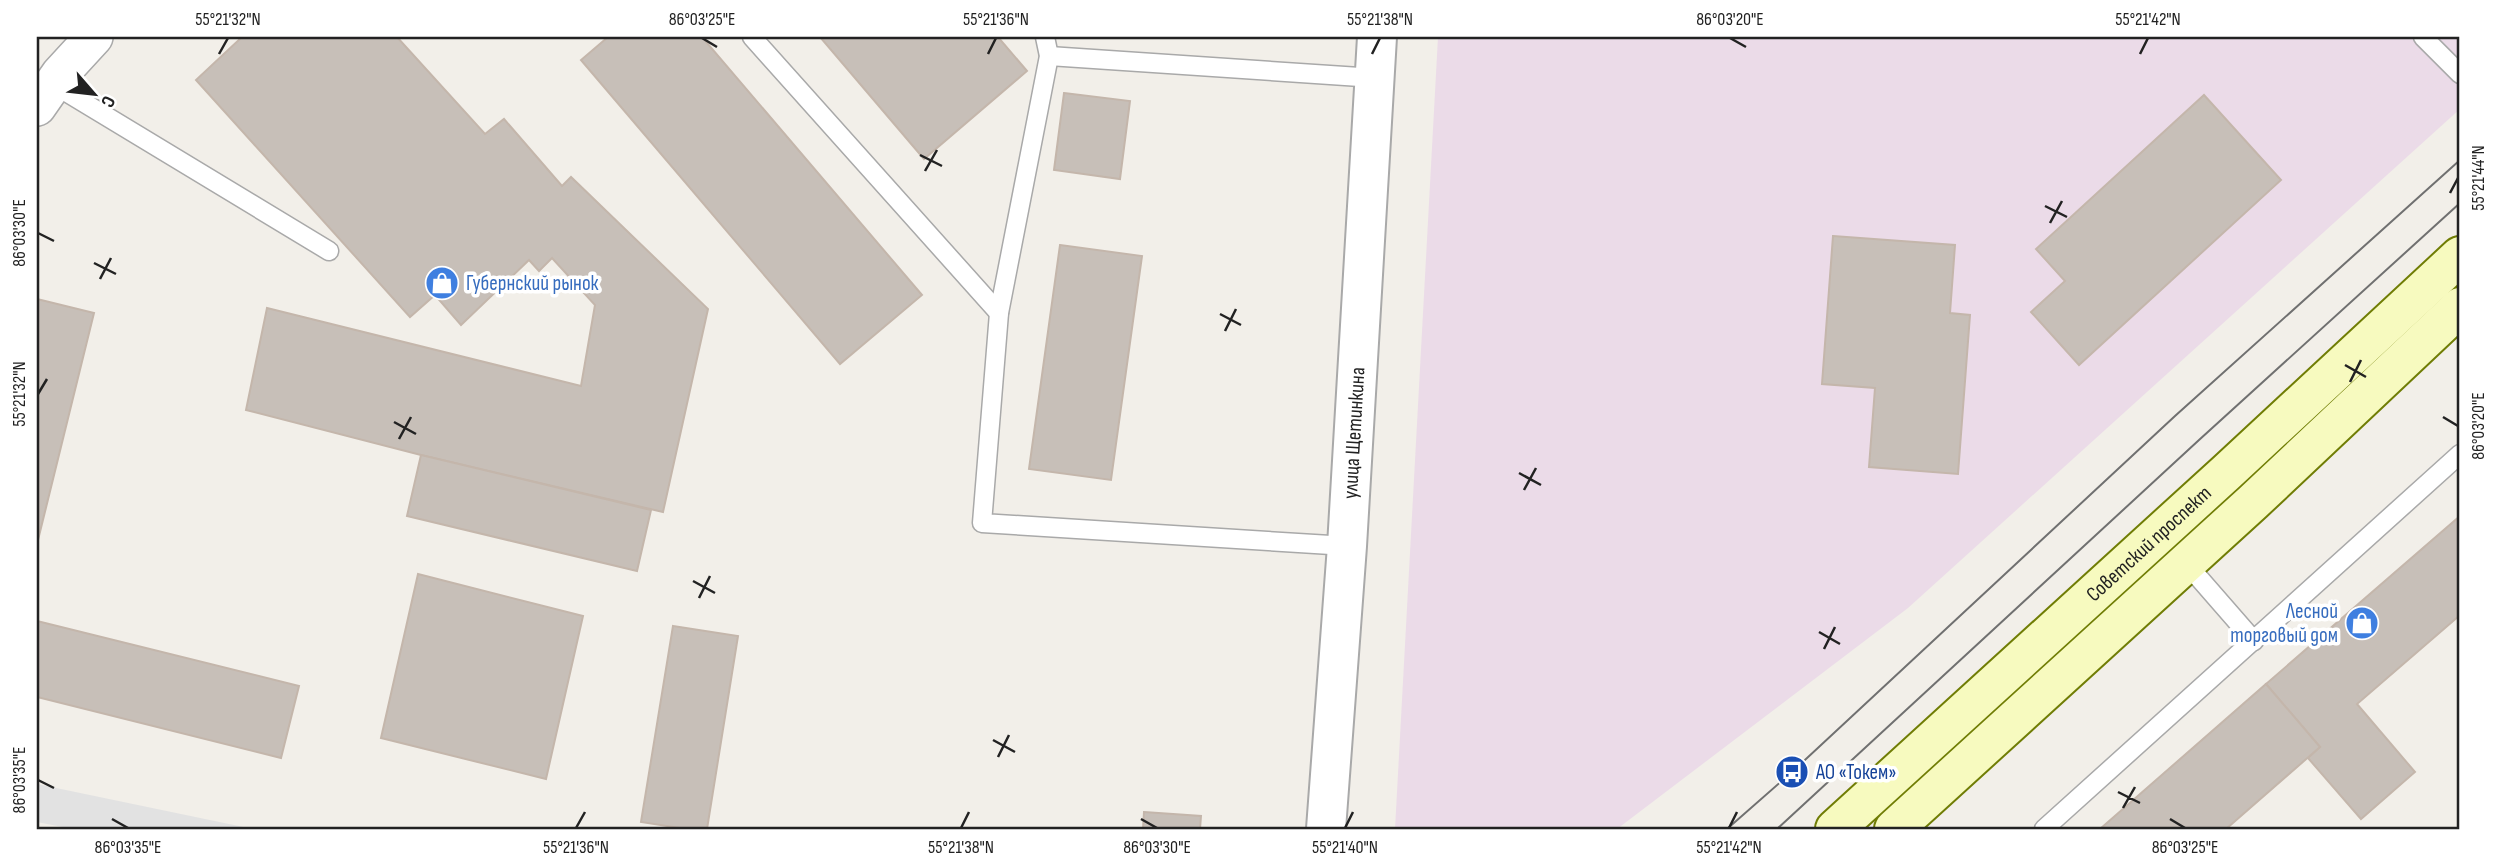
<svg xmlns="http://www.w3.org/2000/svg" width="2497" height="866" viewBox="0 0 2497 866" font-family="'Sofia Sans Condensed',sans-serif">
	<style>
		.industrial { fill: #ebdbe8 }
		.parking { fill: #e2e2e2 }
		.building { fill: #c7bfb8; stroke: #c4b6ab; stroke-width: 2 }
		.lines { fill: none; stroke-linecap: round; stroke-linejoin: round }
		.service-casing { stroke: #a9a9a9; stroke-width: 21 }
		.minor-casing { stroke: #a9a9a9; stroke-width: 40 }
		.tertiary-casing { stroke: #a9a9a9; stroke-width: 42 }
		.secondary-casing { stroke: #707d05; stroke-width: 42 }
		.service { stroke: #fff; stroke-width: 18 }
		.minor { stroke: #fff; stroke-width: 37 }
		.tertiary { stroke: #fff; stroke-width: 38 }
		.secondary { stroke: #f7fabf; stroke-width: 38 }
		.tram { stroke: #707070; stroke-width: 2 }
		.ticks { fill: none; stroke: #222; stroke-width: 2.5 }
		.labels { text-anchor: middle; stroke-width: 7; stroke-linejoin: round; paint-order: stroke }
		.shop-label { font-size: 21px; fill: #366cbe; stroke: #fff; text-anchor: start }
		.street-label { font-size: 21px; fill: #222; stroke: #fff }
		.transit-label { font-size: 21px; fill: #164399; stroke: #fff; text-anchor: start }
		.neatline { fill: none; stroke: #222; stroke-width: 2.5 }
		.ticks-label { font-size: 18px; text-anchor: middle; fill: #222 }
	</style>
	<rect width="100%" height="100%" fill="#f2efe9"/>
	<polygon class="industrial" points="1438,37 2460,37 2460,109 1908,608 1617,829 1395,829"/>
	<polygon class="parking" points="37,784 253,829 73,829 37,822"/>
	<g class="building">
		<polygon points="242,37 397,37 485,134 504,119 562,186 571,177 708,309 663,512 421,455 246,410 267,308 581,386 595,305 552,258 539,271 529,260 461,325 435,295 410,317 196,80"/>
		<polygon points="608,37 702,37 922,295 840,364 581,60"/>
		<polygon points="820,37 998,37 1027,71 924,159"/>
		<polygon points="1064,93 1130,101 1120,179 1054,170"/>
		<polygon points="2204,95 2281,180 2079,365 2031,312 2065,281 2036,249"/>
		<polygon points="1833,236 1955,245 1950,313 1970,315 1958,474 1869,467 1875,388 1822,384"/>
		<polygon points="1060,245 1142,256 1111,480 1029,469"/>
		<polygon points="37,299 94,313 38,540 37,540"/>
		<polygon points="421,455 651,510 637,571 407,516"/>
		<polygon points="2460,516 2460,615 2357,704 2415,772 2361,819 2308,758 2320,747 2266,684"/>
		<polygon points="418,574 583,616 546,779 381,738"/>
		<polygon points="37,621 299,686 281,758 37,697"/>
		<polygon points="673,626 738,636 707,829 686,829 641,822"/>
		<polygon points="2266,684 2320,747 2226,829 2100,829"/>
		<polygon points="1144,812 1201,816 1200,829 1143,829"/>
	</g>
	<g class="lines">
		<defs>
			<g id="service">
				<polyline points="752,37 999,313"/>
				<polyline points="1045,37 1049,56 999,313 982,523 1347,546"/>
				<polyline points="2423,37 2460,74"/>
				<polyline points="1049,56 1375,78"/>
				<polyline points="53,84 329,251"/>
				<polyline points="2186,563 2254,641"/>
				<polyline points="2044,829 2460,454"/>
			</g>
			<polyline id="minor" points="37,107 60,74 94,37"/>
			<g id="tertiary">
				<path id="s1" d="M1326 829 1347 546 1377 37"/>
			</g>
			<g id="secondary">
				<path id="s2" d="M1835 829 2227 472 2460 256"/>
				<polyline points="1894,829 2253,502 2460,307"/>
			</g>
		</defs>
		<use href="#service" class="service-casing"/>
		<use href="#minor" class="minor-casing"/>
		<use href="#tertiary" class="tertiary-casing"/>
		<use href="#secondary" class="secondary-casing"/>
		<use href="#service" class="service"/>
		<use href="#minor" class="minor"/>
		<use href="#tertiary" class="tertiary"/>
		<use href="#secondary" class="secondary"/>
		<g class="tram">
			<polyline points="1727,829 1792,772 2175,416 2460,160"/>
			<polyline points="1777,829 2199,440 2460,203"/>
		</g>
	</g>
	<path class="ticks" d="M702 38 717 47M1730 38 1746 47M219 54 228 38M988 54 996 38M1372 54 1380 38M2140 54 2148 38M920 155 942 166M925 171 937 150M2450 193 2458 178M2045 206 2067 217M2050 223 2062 201M38 233 54 241M94 263 116 274M100 279 111 258M1220 314 1241 325M1225 331 1236 309M2345 365 2366 377M2350 382 2361 360M38 394 47 379M2443 417 2458 426M394 422 416 434M399 439 411 417M1519 473 1541 485M1524 490 1536 468M693 581 715 593M699 598 710 576M1819 632 1840 644M1824 649 1835 627M993 740 1015 752M998 757 1009 735M38 780 54 788M2118 792 2140 803M2123 808 2135 787M112 819 128 828M1141 819 1157 828M2170 819 2185 828M576 828 585 812M961 828 969 812M1345 828 1353 812M1729 828 1737 812"/>
	<defs>
		<symbol id="shop-disc" viewBox="-11 -11 22 22"><circle r="9.5" fill="#3f7fe0" stroke="#fff"/><path d="M-5-2.5h2.3a2.7 3.5 0 0 1 5.4 0H5L5.5 6h-11ZM-1.5-2.5h3a1.5 2.3 0 0 0-3 0Z" fill="#fff"/></symbol>
		<symbol id="bus-disc" viewBox="-11 -11 22 22"><circle r="9.5" fill="#1a4fb4" stroke="#fff"/><path d="M-5-6H5V4H4V6H2V4H-2V6H-4V4H-5ZM-3.5-4V0h7V-4ZM-3.5 1.2v1.5H-2V1.2ZM2 1.2v1.5H3.5V1.2Z" fill="#fff"/></symbol>
	</defs>
	<g fill-rule="evenodd">
		<use href="#shop-disc" x="423" y="264" width="38" height="38"/>
		<use href="#shop-disc" x="2343" y="604" width="38" height="38"/>
		<use href="#bus-disc" x="1773" y="753" width="38" height="38"/>
	</g>
	<g class="labels">
		<g class="shop-label">
			<text x="466" y="290">Губернский рынок</text>
			<text x="2338" y="618" text-anchor="end">Лесной<tspan x="2338" dy="24">торговый дом</tspan></text>
		</g>
		<g class="street-label">
			<text dy="7" stroke="none"><textPath href="#s1" startOffset="397">улица Щетинкина</textPath></text>
			<text dy="7" stroke="none"><textPath href="#s2" startOffset="424">Советский проспект</textPath></text>
		</g>
		<g class="transit-label">
			<text x="1816" y="779">АО «Токем»</text>
		</g>
	</g>
	<rect width="2497" height="866" fill="none" stroke="#ffffff" stroke-width="77"/>
	<g transform="translate(94 94) rotate(118)" stroke="#ffffff" stroke-width="5" paint-order="stroke">
	<path d="M0-5L12 26L0 18L-12 26Z" fill="#222222"/>
	<text y="-10" font-size="19" font-weight="bold" text-anchor="middle" fill="#222222">С</text>
	</g>
	<rect x="38" y="38" width="2420" height="790" class="neatline"/>
	<g class="ticks-label">
		<text x="228" y="25">55°21'32"N</text>
		<text x="702" y="25">86°03'25"E</text>
		<text x="996" y="25">55°21'36"N</text>
		<text x="1380" y="25">55°21'38"N</text>
		<text x="1730" y="25">86°03'20"E</text>
		<text x="2148" y="25">55°21'42"N</text>
		<text transform="translate(2478 178) rotate(-90)" y="6">55°21'44"N</text>
		<text transform="translate(19 233) rotate(-90)" y="6">86°03'30"E</text>
		<text transform="translate(19 394) rotate(-90)" y="6">55°21'32"N</text>
		<text transform="translate(2478 426) rotate(-90)" y="6">86°03'20"E</text>
		<text transform="translate(19 780) rotate(-90)" y="6">86°03'35"E</text>
		<text x="128" y="853">86°03'35"E</text>
		<text x="576" y="853">55°21'36"N</text>
		<text x="961" y="853">55°21'38"N</text>
		<text x="1157" y="853">86°03'30"E</text>
		<text x="1345" y="853">55°21'40"N</text>
		<text x="1729" y="853">55°21'42"N</text>
		<text x="2185" y="853">86°03'25"E</text>
	</g>
</svg>
